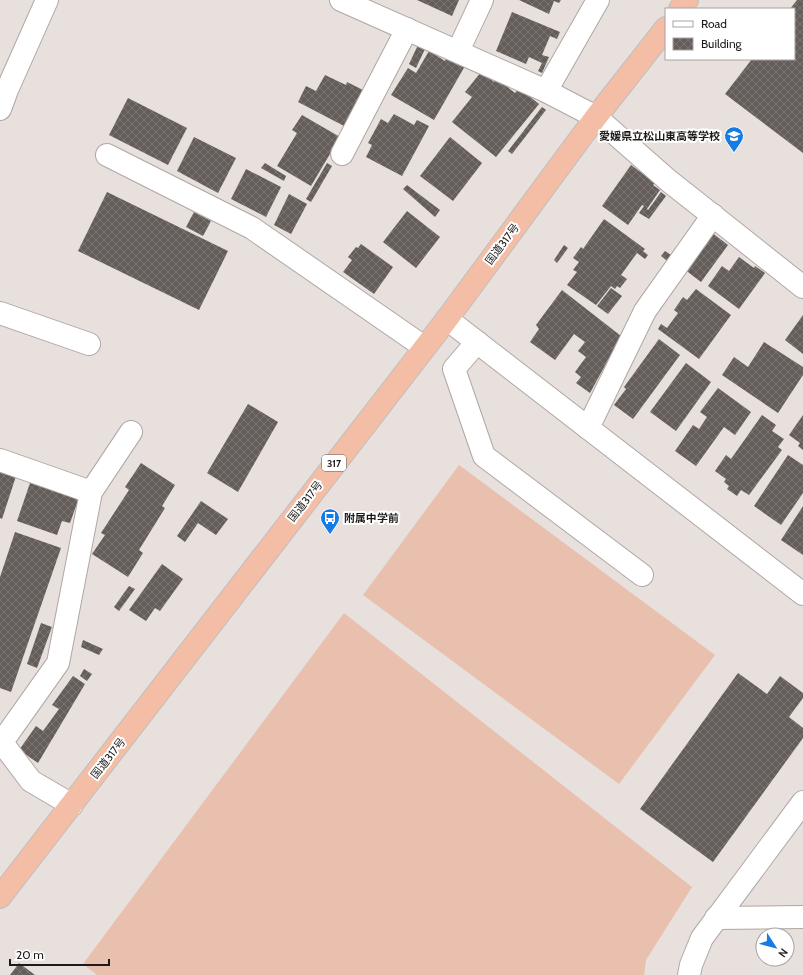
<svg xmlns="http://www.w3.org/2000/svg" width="803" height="975" viewBox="0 0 803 975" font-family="Cabin,'Noto Sans JP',sans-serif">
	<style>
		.pitch { fill: #e9bfae }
		.building { fill: url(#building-cross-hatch) }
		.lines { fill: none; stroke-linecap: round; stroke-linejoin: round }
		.minor-casing { stroke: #afa7a4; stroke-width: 24 }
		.highway-casing { stroke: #c0bfbf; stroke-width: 24 }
		.minor { stroke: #fff; stroke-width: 22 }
		.highway { stroke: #f3bda6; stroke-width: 22 }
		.labels { text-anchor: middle; stroke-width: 4; stroke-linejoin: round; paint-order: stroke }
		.shield { fill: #fff; stroke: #615f5e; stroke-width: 1 }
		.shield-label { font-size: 10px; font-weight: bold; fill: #1d1a19 }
		.poi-label { font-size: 11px; font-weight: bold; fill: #1d1a19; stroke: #fff; text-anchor: end }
		.street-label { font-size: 11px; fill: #1d1a19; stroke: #fff }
	</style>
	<defs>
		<pattern id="building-cross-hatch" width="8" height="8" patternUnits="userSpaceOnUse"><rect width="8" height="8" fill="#645d5a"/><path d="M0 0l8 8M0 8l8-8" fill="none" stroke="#7a7472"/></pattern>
	</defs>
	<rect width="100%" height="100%" fill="#e8e0dd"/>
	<g class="pitch">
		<polygon points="459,465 715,655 619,784 363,595"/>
		<polygon points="344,613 692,887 646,960 644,975 97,975 83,964"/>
	</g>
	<g class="building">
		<polygon points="417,0 459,0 452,16"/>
		<polygon points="519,0 561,0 559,3 554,1 549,14"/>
		<polygon points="797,0 803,0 803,153 725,94 752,59 794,59 794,9 790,9"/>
		<polygon points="512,12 560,32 557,39 550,36 542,55 549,57 542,73 538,71 542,63 529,57 526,64 496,51"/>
		<polygon points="418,45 425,49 416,68 409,64"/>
		<polygon points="429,51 445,61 447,56 465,66 434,120 391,95 408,68 416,73"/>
		<polygon points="481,72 494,82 496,78 515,93 519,88 539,104 496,157 452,122 472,97 465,92"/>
		<polygon points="325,75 346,85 347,82 363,90 344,126 298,102 306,86 316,91"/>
		<polygon points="128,98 187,128 168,165 109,135"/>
		<polygon points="542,107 546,110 512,154 508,151"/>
		<polygon points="394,114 414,125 417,120 429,126 402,176 366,157 372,145 368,143 381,119 388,123"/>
		<polygon points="302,115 340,137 311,186 277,166 297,133 292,130"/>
		<polygon points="194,137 236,158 218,193 177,171"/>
		<polygon points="450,137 482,163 453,201 420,176"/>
		<polygon points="265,163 286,176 284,181 261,168"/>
		<polygon points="327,163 332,166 311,202 306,199"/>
		<polygon points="631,165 655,183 653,185 660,190 647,209 648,210 661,192 666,196 649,219 639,213 644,206 642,205 628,225 602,206"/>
		<polygon points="246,169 281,187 266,217 231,199"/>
		<polygon points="407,185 440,210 435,217 403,189"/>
		<polygon points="107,192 228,251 199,310 78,251"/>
		<polygon points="289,194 307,204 291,234 274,225"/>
		<polygon points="407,211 440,237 416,268 383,242"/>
		<polygon points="194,212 211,221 203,236 186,227"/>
		<polygon points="604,219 645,249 643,251 648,255 645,259 637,253 621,275 627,279 620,288 617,286 615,289 611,286 596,305 567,285 577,272 573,270 579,262 573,258 581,247 583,249"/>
		<polygon points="711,232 728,245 701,282 684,269"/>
		<polygon points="361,244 393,267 374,294 343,272 352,260 348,257 356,247 358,248"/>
		<polygon points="564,245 568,248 557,263 554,260"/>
		<polygon points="665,251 674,257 670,263 661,256"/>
		<polygon points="739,257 754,268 755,266 765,273 739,309 708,286 722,266 729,271"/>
		<polygon points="611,288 622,296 608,314 597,306"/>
		<polygon points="696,289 731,315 699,359 658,329 661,324 667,328 678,313 674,310 683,297 687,300"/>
		<polygon points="562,290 621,336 590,393 576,383 581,377 575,372 586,357 578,351 585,342 574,334 555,360 530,342 539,329 536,325"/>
		<polygon points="803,315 803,354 785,340"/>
		<polygon points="659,339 680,355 633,419 614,405 626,389 624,387"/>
		<polygon points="764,342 803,367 803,375 778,413 722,375 734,357 748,367"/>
		<polygon points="686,363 711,382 676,431 650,412"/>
		<polygon points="718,388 751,412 735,435 724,427 696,466 675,451 693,425 699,429 707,417 700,412"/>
		<polygon points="248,404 278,422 238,492 207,473"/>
		<polygon points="762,415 776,425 772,431 784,439 778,447 782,450 749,495 741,490 737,496 727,489 729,486 724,482 726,479 715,471 726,455 731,459"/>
		<polygon points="803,415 803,450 798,446 800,443 789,435"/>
		<polygon points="788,455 803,465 803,493 781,525 754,506"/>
		<polygon points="141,463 175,485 162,506 165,508 139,550 143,553 128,577 92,554 105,535 101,533 129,490 125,487"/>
		<polygon points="0,464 18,470 2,519 0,518"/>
		<polygon points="39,481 80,495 70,523 62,521 57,535 17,521 30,483 38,485"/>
		<polygon points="201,501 228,519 216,535 198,523 185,542 177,536"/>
		<polygon points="803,506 803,555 781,540"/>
		<polygon points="15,532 61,548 11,692 0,688 0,577"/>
		<polygon points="162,564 183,579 160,611 155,608 146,621 129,610"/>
		<polygon points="129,586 135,589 119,611 114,607"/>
		<polygon points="41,623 52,627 37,668 27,664"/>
		<polygon points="83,640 103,649 99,655 81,647"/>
		<polygon points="84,669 92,674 87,681 80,676"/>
		<polygon points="738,673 767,694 780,676 803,693 803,698 789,717 803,728 803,738 713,862 640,809"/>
		<polygon points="73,676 85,684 38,763 19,750 36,726 43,731 59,709 52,705"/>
		<polygon points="19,963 35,975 10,975"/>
	</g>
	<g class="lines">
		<defs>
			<g id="minor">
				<polyline points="341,0 546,91 596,117 669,181 803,287"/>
				<polyline points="458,51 482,0"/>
				<polyline points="546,91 598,0"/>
				<polyline points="0,109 7,90 47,0"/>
				<polyline points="342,154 407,29"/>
				<polyline points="107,155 252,228 424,347"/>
				<polyline points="0,313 89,344"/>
				<polyline points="447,319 803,594"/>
				<polyline points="477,342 454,369 484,456 642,575"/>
				<polyline points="588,428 645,311 713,215"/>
				<polyline points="0,460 91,492"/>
				<polyline points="0,740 31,781 72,805"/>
				<polyline points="2,742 58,663 91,492 131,432"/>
				<polyline points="716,918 803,917"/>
				<polyline points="689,975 691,965 702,938 803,802"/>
			</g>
			<g id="highway">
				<polyline points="680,9 687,0"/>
				<polyline points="0,897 447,319 596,117 666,28"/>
			</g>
		</defs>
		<use href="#minor" class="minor-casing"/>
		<use href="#highway" class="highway-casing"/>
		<use href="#minor" class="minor"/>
		<use href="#highway" class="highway"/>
	</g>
	<defs>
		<symbol id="school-pin" viewBox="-11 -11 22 30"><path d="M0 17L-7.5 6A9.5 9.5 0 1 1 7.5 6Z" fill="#167ce4" stroke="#fff"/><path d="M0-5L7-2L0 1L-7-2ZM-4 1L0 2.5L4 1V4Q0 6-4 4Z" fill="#fff"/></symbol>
		<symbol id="bus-pin" viewBox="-11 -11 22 30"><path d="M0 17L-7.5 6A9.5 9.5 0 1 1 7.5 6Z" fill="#167ce4" stroke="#fff"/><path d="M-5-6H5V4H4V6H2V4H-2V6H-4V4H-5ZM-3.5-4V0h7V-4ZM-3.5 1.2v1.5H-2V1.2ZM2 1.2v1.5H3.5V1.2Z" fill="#fff"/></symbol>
	</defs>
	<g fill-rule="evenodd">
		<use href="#school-pin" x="723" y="125" width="22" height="30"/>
		<use href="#bus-pin" x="319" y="507" width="22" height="30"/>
	</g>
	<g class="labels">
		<rect class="shield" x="322" y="455" width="24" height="16" rx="3"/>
		<g class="shield-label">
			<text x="334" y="467">317</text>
		</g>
		<g class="poi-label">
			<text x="720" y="140">愛媛県立松山東高等学校</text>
			<text x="344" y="522" text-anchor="start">附属中学前</text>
		</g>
		<g class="street-label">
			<text transform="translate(502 244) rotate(-53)" y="4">国道317号</text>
			<text transform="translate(305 501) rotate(-52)" y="4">国道317号</text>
			<text transform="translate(108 758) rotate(-52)" y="4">国道317号</text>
		</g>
	</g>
	<rect x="665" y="8" width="130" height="52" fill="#ffffff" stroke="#a5a3a3"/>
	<rect x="673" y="21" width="20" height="6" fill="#ffffff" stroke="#a5a3a3"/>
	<text x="701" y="28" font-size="12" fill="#1d1a19">Road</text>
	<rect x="673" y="38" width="20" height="12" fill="url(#building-cross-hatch)" stroke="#a5a3a3"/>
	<text x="701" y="48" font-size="12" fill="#1d1a19">Building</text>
	<g transform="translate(775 947) rotate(126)"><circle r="19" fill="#ffffff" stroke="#a5a3a3"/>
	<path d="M0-3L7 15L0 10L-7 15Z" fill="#167ce4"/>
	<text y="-6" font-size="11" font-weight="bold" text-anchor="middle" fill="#1d1a19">N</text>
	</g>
	<path d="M10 959v6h99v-6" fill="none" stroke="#1d1a19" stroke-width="2"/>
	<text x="16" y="959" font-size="12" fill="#1d1a19" stroke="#ffffff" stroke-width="3" paint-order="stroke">20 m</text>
</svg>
